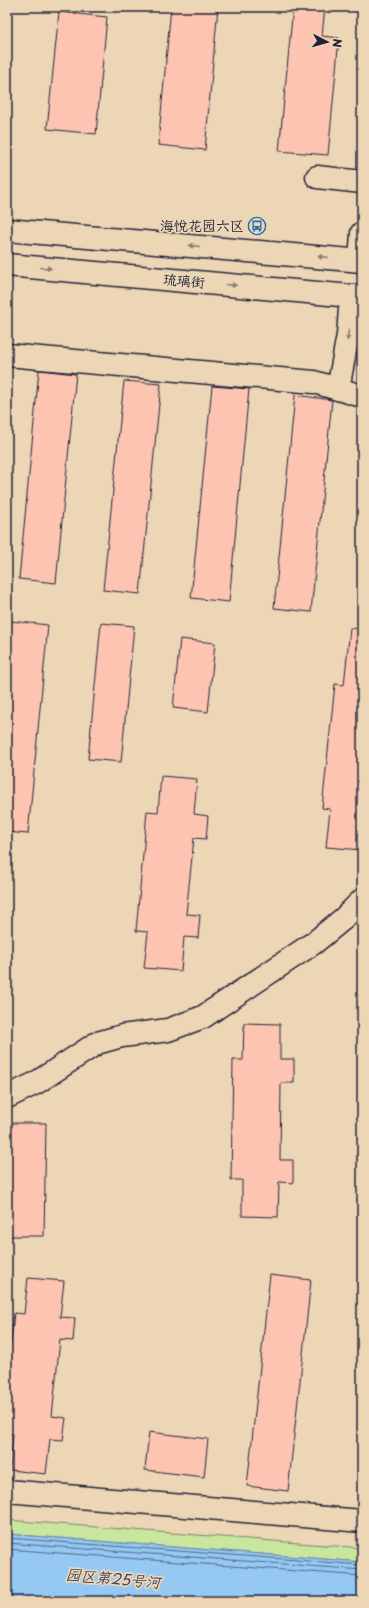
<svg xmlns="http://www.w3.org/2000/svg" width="369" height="1608" viewBox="0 0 369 1608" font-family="'Playpen Sans','LXGW WenKai TC',sans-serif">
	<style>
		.green { fill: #c8e69e; stroke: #75846c }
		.water { fill: #95c9f3; stroke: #6786a9 }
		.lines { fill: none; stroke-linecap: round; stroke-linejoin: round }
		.shore { stroke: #506585; stroke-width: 1 }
		.building { fill: #fdc5b1; stroke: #22223b }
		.minor-casing { stroke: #22223b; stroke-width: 25 }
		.secondary-casing { stroke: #22223b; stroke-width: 25 }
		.minor { stroke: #edd6b5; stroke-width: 22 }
		.secondary { stroke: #edd6b5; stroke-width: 22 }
		.oneway { fill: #887c78 }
		.labels { text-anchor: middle; stroke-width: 3.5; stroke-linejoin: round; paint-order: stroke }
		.poi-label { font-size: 14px; fill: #22223b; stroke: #edd6b5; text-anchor: end }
		.street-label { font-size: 14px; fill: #22223b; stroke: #edd6b5 }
		.water-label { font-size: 15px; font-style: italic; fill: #394360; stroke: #edd6b5 }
	</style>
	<rect width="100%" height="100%" fill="#edd6b5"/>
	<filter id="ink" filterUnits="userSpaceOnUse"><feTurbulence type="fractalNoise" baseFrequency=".025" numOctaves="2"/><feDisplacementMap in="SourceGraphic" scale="8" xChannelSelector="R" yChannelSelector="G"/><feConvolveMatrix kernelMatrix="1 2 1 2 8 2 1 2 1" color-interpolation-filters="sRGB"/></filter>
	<g filter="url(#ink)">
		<polygon class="green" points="7,1520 362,1548 362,1562 7,1534"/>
		<polygon class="water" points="7,1534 362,1562 362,1601 7,1601"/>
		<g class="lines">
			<g class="shore">
				<polyline points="7,1538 362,1565"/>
				<polyline points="7,1543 362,1570"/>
				<polyline points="7,1549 362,1576"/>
			</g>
		</g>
		<g class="building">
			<polygon points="171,7 218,7 205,150 158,145"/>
			<polygon points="293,7 325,7 322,36 339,38 328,155 279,151"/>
			<polygon points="59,12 107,17 96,134 47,129"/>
			<polygon points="39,370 76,374 56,583 19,579"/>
			<polygon points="124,381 161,384 140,594 103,590"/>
			<polygon points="212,386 249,389 229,602 191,598"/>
			<polygon points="295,395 332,400 311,612 274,608"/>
			<polygon points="11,621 48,625 28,834 7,832 7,665"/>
			<polygon points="101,623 134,626 121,762 88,759"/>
			<polygon points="350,628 362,629 362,850 326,847 330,809 322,808 335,684 344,685"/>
			<polygon points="180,639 215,643 208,712 173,708"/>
			<polygon points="161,776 197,779 194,814 208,816 206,839 194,838 186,914 200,915 198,938 184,937 181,971 144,968 148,932 136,931 147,811 158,812"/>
			<polygon points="244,1023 280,1024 280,1059 294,1059 294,1083 281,1083 280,1160 293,1160 293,1183 279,1182 278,1217 242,1216 242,1180 231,1180 233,1060 243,1060"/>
			<polygon points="7,1123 46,1123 44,1236 7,1236"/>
			<polygon points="270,1275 311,1280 288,1491 247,1486"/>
			<polygon points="28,1278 64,1281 60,1317 75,1318 73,1341 60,1340 52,1416 66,1418 63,1440 50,1439 46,1474 10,1470 13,1434 7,1433 7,1377 14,1313 24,1314"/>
			<polygon points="149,1432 208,1439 204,1477 145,1470"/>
		</g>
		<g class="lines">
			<defs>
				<g id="minor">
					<polyline points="317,177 362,182"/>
					<polyline points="360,261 362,233"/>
					<polyline points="7,355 314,382 362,396"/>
					<polyline points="338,389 348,335 351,296"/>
					<polyline points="7,1097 36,1083 97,1043 122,1036 168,1030 203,1017 315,942 343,919 362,900"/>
					<polyline points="7,1491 362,1521"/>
				</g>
				<g id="secondary">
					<polyline points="7,230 362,261"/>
					<polyline points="7,265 362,297"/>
				</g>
			</defs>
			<use href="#minor" class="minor-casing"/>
			<use href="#secondary" class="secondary-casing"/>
			<use href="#minor" class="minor"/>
			<use href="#secondary" class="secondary"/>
		</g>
		<defs><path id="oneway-solid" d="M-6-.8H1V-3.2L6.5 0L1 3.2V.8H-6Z"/></defs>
		<g class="oneway">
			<use href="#oneway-solid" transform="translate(194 246) rotate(-175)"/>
			<use href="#oneway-solid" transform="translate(323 257) rotate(-175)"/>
			<use href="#oneway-solid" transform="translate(46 268) rotate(5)"/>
			<use href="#oneway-solid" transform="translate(231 285) rotate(5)"/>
			<use href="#oneway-solid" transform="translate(348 335) rotate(97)"/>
		</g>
	</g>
	<defs>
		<symbol id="bus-ring" viewBox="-11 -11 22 22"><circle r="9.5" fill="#edd6b5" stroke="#1f6fb2" stroke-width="1.5"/><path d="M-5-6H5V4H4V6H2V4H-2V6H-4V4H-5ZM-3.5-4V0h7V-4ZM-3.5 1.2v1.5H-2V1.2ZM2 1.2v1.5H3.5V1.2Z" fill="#1f6fb2"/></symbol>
	</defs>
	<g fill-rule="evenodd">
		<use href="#bus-ring" x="247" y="216" width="20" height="20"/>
	</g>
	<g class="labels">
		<g class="poi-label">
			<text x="244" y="231">海悦花园六区</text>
		</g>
		<g class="street-label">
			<text transform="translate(184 281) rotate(5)" y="5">琉璃街</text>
		</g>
		<g class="water-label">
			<text transform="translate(113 1579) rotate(5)" y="5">园区第25号河</text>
		</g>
	</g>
	<rect width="369" height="1608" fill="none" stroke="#edd6b5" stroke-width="24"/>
	<rect x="12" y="12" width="345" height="1584" fill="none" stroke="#22223b" stroke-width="1.5" filter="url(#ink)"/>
	<g transform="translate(327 42) rotate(96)" stroke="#edd6b5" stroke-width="3" paint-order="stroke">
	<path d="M0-3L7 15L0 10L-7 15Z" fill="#22223b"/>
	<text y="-6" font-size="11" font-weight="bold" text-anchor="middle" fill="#22223b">N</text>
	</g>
</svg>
